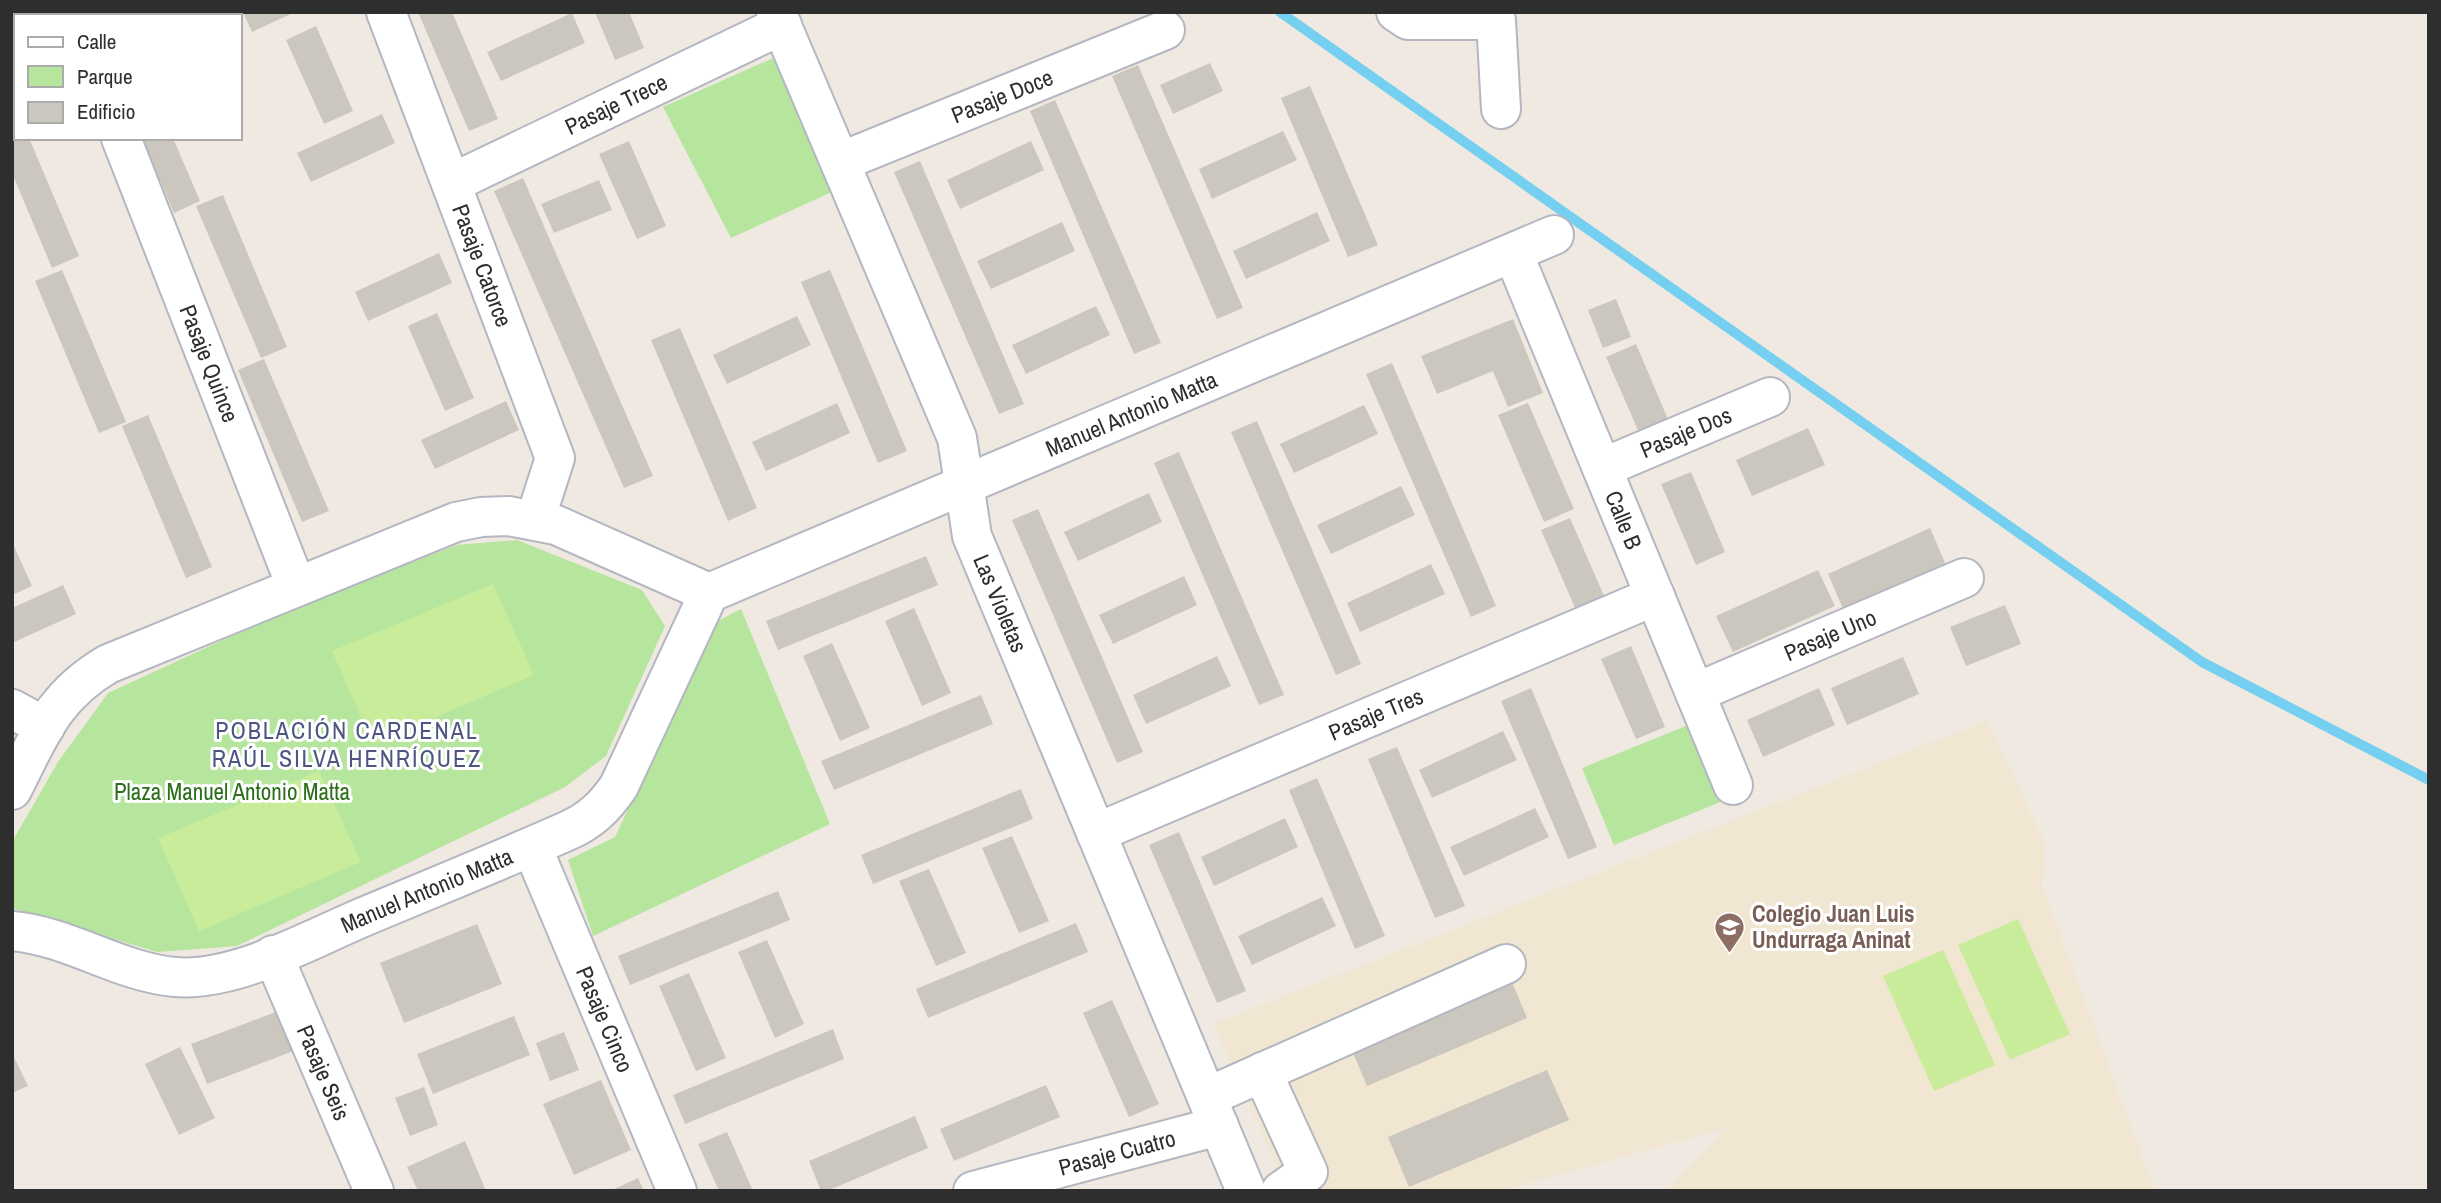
<svg xmlns="http://www.w3.org/2000/svg" width="2441" height="1203" viewBox="0 0 2441 1203" font-family="'Archivo Narrow',sans-serif">
	<style>
		.education { fill: #f0e6d1 }
		.green { fill: #b6e59e }
		.pitch { fill: #c9ec9a }
		.lines { fill: none; stroke-linecap: round; stroke-linejoin: round }
		.stream { stroke: #75cff0; stroke-width: 10 }
		.building { fill: #cbc7bf }
		.minor-casing { stroke: #b4b7c1; stroke-width: 42 }
		.minor { stroke: #fff; stroke-width: 38 }
		.labels { text-anchor: middle; stroke-width: 6; stroke-linejoin: round; paint-order: stroke }
		.street-label { font-size: 23px; fill: #2e2e2e; stroke: #fff }
		.park-label { font-size: 23px; fill: #2c6e1b; stroke: #fff }
		.education-label { font-size: 23px; font-weight: bold; fill: #785e54; stroke: #fff; text-anchor: start }
		.neighbourhood-label { font-size: 24px; letter-spacing: 2px; fill: #4d5680; stroke: #fff }
	</style>
	<rect width="100%" height="100%" fill="#efe9e1"/>
	<polygon class="education" points="1986,721 2045,842 2042,885 2155,1191 1666,1191 1727,1128 1500,1191 1288,1191 1213,1024"/>
	<g class="green">
		<polygon points="782,54 836,190 731,238 663,107"/>
		<polygon points="517,540 642,590 665,626 606,756 565,787 237,946 157,952 12,908 12,842 58,762 108,693 279,614 457,545"/>
		<polygon points="741,609 830,824 593,936 568,860 615,837 716,622"/>
		<polygon points="1691,724 1723,801 1614,845 1582,768"/>
	</g>
	<g class="pitch">
		<polygon points="493,584 534,675 373,744 332,651"/>
		<polygon points="319,771 361,862 199,931 158,838"/>
		<polygon points="2018,919 2070,1034 2010,1060 1958,945"/>
		<polygon points="1943,950 1995,1065 1934,1091 1883,976"/>
	</g>
	<g class="lines">
		<polyline class="stream" points="1280,12 2202,662 2429,780"/>
	</g>
	<g class="building">
		<polygon points="243,12 295,12 252,32"/>
		<polygon points="418,12 452,12 498,119 469,131"/>
		<polygon points="595,12 629,12 644,48 615,60"/>
		<polygon points="572,13 585,43 501,81 487,52"/>
		<polygon points="316,26 353,111 324,124 286,40"/>
		<polygon points="1210,63 1223,91 1173,114 1160,85"/>
		<polygon points="1138,65 1243,308 1217,319 1112,76"/>
		<polygon points="1310,86 1378,245 1348,257 1281,98"/>
		<polygon points="1055,100 1161,343 1134,354 1030,111"/>
		<polygon points="12,105 14,105 16,108 16,138 29,138 79,256 52,268 12,173"/>
		<polygon points="382,114 395,143 311,182 297,153"/>
		<polygon points="1283,131 1297,160 1212,199 1199,169"/>
		<polygon points="142,138 173,138 200,201 174,213"/>
		<polygon points="629,141 666,226 637,239 599,154"/>
		<polygon points="1031,141 1044,170 960,209 947,180"/>
		<polygon points="920,161 1024,404 999,414 894,172"/>
		<polygon points="523,178 653,476 624,488 494,191"/>
		<polygon points="599,180 612,210 554,233 541,204"/>
		<polygon points="223,195 287,347 261,358 196,206"/>
		<polygon points="1317,212 1330,241 1246,279 1233,251"/>
		<polygon points="1062,222 1075,251 991,289 977,261"/>
		<polygon points="439,253 452,283 368,321 355,292"/>
		<polygon points="62,270 126,422 99,433 35,281"/>
		<polygon points="830,270 907,451 878,463 801,282"/>
		<polygon points="1616,299 1631,337 1603,348 1588,310"/>
		<polygon points="1096,306 1110,335 1026,374 1012,345"/>
		<polygon points="437,313 474,398 445,411 408,326"/>
		<polygon points="797,316 811,345 727,384 713,355"/>
		<polygon points="1513,319 1543,393 1508,407 1493,371 1437,394 1421,356"/>
		<polygon points="680,328 757,508 728,521 651,340"/>
		<polygon points="1636,344 1670,424 1641,437 1606,357"/>
		<polygon points="264,359 329,511 302,522 238,370"/>
		<polygon points="1392,363 1496,606 1471,617 1366,374"/>
		<polygon points="506,401 519,430 435,469 421,440"/>
		<polygon points="837,403 850,433 766,471 752,442"/>
		<polygon points="1528,403 1574,509 1544,522 1498,415"/>
		<polygon points="1364,405 1378,434 1294,473 1280,444"/>
		<polygon points="148,415 212,567 186,578 122,426"/>
		<polygon points="1257,421 1361,664 1336,675 1231,432"/>
		<polygon points="1808,428 1825,465 1752,496 1736,460"/>
		<polygon points="1179,452 1284,695 1259,705 1154,463"/>
		<polygon points="1691,472 1725,552 1696,565 1661,484"/>
		<polygon points="1401,486 1415,515 1331,554 1317,525"/>
		<polygon points="1149,493 1162,522 1078,561 1064,532"/>
		<polygon points="1038,509 1143,752 1117,763 1012,520"/>
		<polygon points="1570,518 1605,598 1576,610 1541,530"/>
		<polygon points="1930,528 1946,565 1844,611 1828,574"/>
		<polygon points="12,542 32,586 12,595"/>
		<polygon points="926,556 938,585 778,650 766,621"/>
		<polygon points="1431,564 1445,594 1360,632 1347,603"/>
		<polygon points="1818,570 1835,606 1733,652 1716,616"/>
		<polygon points="1184,576 1197,605 1113,644 1099,615"/>
		<polygon points="63,585 76,614 12,643 12,608"/>
		<polygon points="2005,605 2021,644 1966,666 1950,627"/>
		<polygon points="914,608 951,693 922,706 885,621"/>
		<polygon points="832,643 870,728 840,741 803,656"/>
		<polygon points="1631,646 1665,727 1636,739 1601,659"/>
		<polygon points="1217,656 1231,686 1146,724 1133,695"/>
		<polygon points="1903,657 1919,694 1847,725 1831,688"/>
		<polygon points="1531,688 1597,847 1568,859 1501,701"/>
		<polygon points="1819,688 1835,725 1763,757 1747,720"/>
		<polygon points="981,695 993,724 834,790 821,761"/>
		<polygon points="1503,731 1517,760 1432,798 1419,770"/>
		<polygon points="1397,747 1465,906 1435,918 1368,759"/>
		<polygon points="1317,778 1385,936 1355,949 1289,790"/>
		<polygon points="1021,789 1033,819 873,884 861,855"/>
		<polygon points="1535,808 1549,837 1464,876 1450,847"/>
		<polygon points="1285,818 1298,847 1214,886 1201,857"/>
		<polygon points="1179,832 1246,991 1217,1003 1149,845"/>
		<polygon points="1012,836 1049,921 1019,933 982,848"/>
		<polygon points="929,869 966,953 936,966 899,881"/>
		<polygon points="778,891 790,920 630,985 618,956"/>
		<polygon points="1322,897 1336,926 1252,965 1238,936"/>
		<polygon points="1076,923 1088,952 928,1018 916,989"/>
		<polygon points="477,924 502,984 404,1023 380,963"/>
		<polygon points="767,940 804,1024 775,1038 738,952"/>
		<polygon points="689,973 726,1058 696,1071 659,986"/>
		<polygon points="1509,975 1527,1018 1367,1086 1349,1043"/>
		<polygon points="1112,1000 1159,1104 1129,1117 1083,1013"/>
		<polygon points="281,1010 296,1050 207,1084 191,1044"/>
		<polygon points="514,1016 530,1055 433,1094 417,1054"/>
		<polygon points="833,1029 844,1059 685,1124 673,1095"/>
		<polygon points="564,1032 579,1070 550,1081 536,1043"/>
		<polygon points="180,1047 215,1118 179,1135 145,1064"/>
		<polygon points="12,1053 28,1086 12,1093"/>
		<polygon points="1547,1070 1569,1120 1409,1187 1388,1137"/>
		<polygon points="601,1080 631,1150 574,1175 543,1104"/>
		<polygon points="1046,1085 1060,1117 954,1161 940,1129"/>
		<polygon points="424,1087 438,1125 410,1136 395,1098"/>
		<polygon points="915,1116 928,1148 827,1191 821,1191 809,1161"/>
		<polygon points="727,1132 753,1191 719,1191 698,1144"/>
		<polygon points="465,1141 486,1191 418,1191 407,1167"/>
		<polygon points="638,1178 644,1191 610,1191"/>
	</g>
	<g class="lines">
		<defs>
			<g id="minor">
				<path id="s1" d="M386 12 555 458 535 520"/>
				<path id="s2" d="M776 12 957 438 972 536 1246 1191"/>
				<polyline points="1396,12 1408,20 1496,20 1501,109"/>
				<polyline points="53,16 61,12"/>
				<polyline points="12,32 16,31"/>
				<path id="s3" d="M121 138 296 586"/>
				<path id="s4" d="M840 162 1165 30"/>
				<path id="s5" d="M452 183 782 25"/>
				<path id="s6" d="M1513 253 1733 785"/>
				<path id="s7" d="M1602 468 1770 397"/>
				<path id="s8" d="M1695 693 1964 578"/>
				<polyline points="12,709 45,727"/>
				<path d="M12 790C40 735 52 697 108 664L456 522 481 517 508 516 556 525 709 593"/>
				<path id="s9" d="M1096 833 1655 596"/>
				<path id="s10" d="M532 847 677 1191"/>
				<path id="s11" d="M12 931C69 936 119 972 175 977 234 982 307 941 361 918 430 889 499 861 567 831 590 821 605 807 619 786L709 593 1554 235"/>
				<path id="s12" d="M273 955 374 1191"/>
				<polyline points="1262,1072 1308,1172 1281,1191"/>
				<polyline points="1207,1097 1506,964"/>
				<path id="s13" d="M973 1191 1219 1126"/>
			</g>
		</defs>
		<use href="#minor" class="minor-casing"/>
		<use href="#minor" class="minor"/>
	</g>
	<defs>
		<symbol id="school-pin" viewBox="-11 -11 22 30"><path d="M0 17L-7.5 6A9.5 9.5 0 1 1 7.5 6Z" fill="#8d6e63" stroke="#fff"/><path d="M0-5L7-2L0 1L-7-2ZM-4 1L0 2.5L4 1V4Q0 6-4 4Z" fill="#fff"/></symbol>
	</defs>
	<g fill-rule="evenodd">
		<use href="#school-pin" x="1712" y="910" width="35" height="47"/>
	</g>
	<g class="labels">
		<g class="street-label">
			<text dy="8" stroke="none"><textPath href="#s4" startOffset="175">Pasaje Doce</textPath></text>
			<text dy="8" stroke="none"><textPath href="#s5" startOffset="182">Pasaje Trece</textPath></text>
			<text dy="8" stroke="none"><textPath href="#s1" startOffset="271">Pasaje Catorce</textPath></text>
			<text dy="8" stroke="none"><textPath href="#s3" startOffset="242">Pasaje Quince</textPath></text>
			<text dy="8" stroke="none"><textPath href="#s11" startOffset="1332">Manuel Antonio Matta</textPath></text>
			<text dy="8" stroke="none"><textPath href="#s7" startOffset="91">Pasaje Dos</textPath></text>
			<text dy="8" stroke="none"><textPath href="#s6" startOffset="289">Calle B</textPath></text>
			<text dy="8" stroke="none"><textPath href="#s2" startOffset="635">Las Violetas</textPath></text>
			<text dy="8" stroke="none"><textPath href="#s8" startOffset="147">Pasaje Uno</textPath></text>
			<text dy="8" stroke="none"><textPath href="#s9" startOffset="304">Pasaje Tres</textPath></text>
			<text dy="8" stroke="none"><textPath href="#s11" startOffset="438">Manuel Antonio Matta</textPath></text>
			<text dy="8" stroke="none"><textPath href="#s10" startOffset="187">Pasaje Cinco</textPath></text>
			<text dy="8" stroke="none"><textPath href="#s12" startOffset="128">Pasaje Seis</textPath></text>
			<text dy="8" stroke="none"><textPath href="#s13" startOffset="149">Pasaje Cuatro</textPath></text>
		</g>
		<g class="park-label">
			<text x="232" y="800">Plaza Manuel Antonio Matta</text>
		</g>
		<g class="education-label">
			<text x="1752" y="922">Colegio Juan Luis<tspan x="1752" dy="26">Undurraga Aninat</tspan></text>
		</g>
		<g class="neighbourhood-label">
			<text x="347" y="739">POBLACIÓN CARDENAL<tspan x="347" dy="28">RAÚL SILVA HENRÍQUEZ</tspan></text>
		</g>
	</g>
	<rect width="2441" height="1203" fill="none" stroke="#2e2e2e" stroke-width="28"/>
	<rect x="14" y="14" width="228" height="126" fill="#ffffff" stroke="#ababab" stroke-width="2"/>
	<rect x="28" y="37" width="35" height="10" fill="#ffffff" stroke="#ababab" stroke-width="2"/>
	<text x="77" y="49" font-size="21" fill="#2e2e2e">Calle</text>
	<rect x="28" y="66" width="35" height="21" fill="#b6e59e" stroke="#ababab" stroke-width="2"/>
	<text x="77" y="84" font-size="21" fill="#2e2e2e">Parque</text>
	<rect x="28" y="102" width="35" height="21" fill="#cbc7bf" stroke="#ababab" stroke-width="2"/>
	<text x="77" y="119" font-size="21" fill="#2e2e2e">Edificio</text>
</svg>
